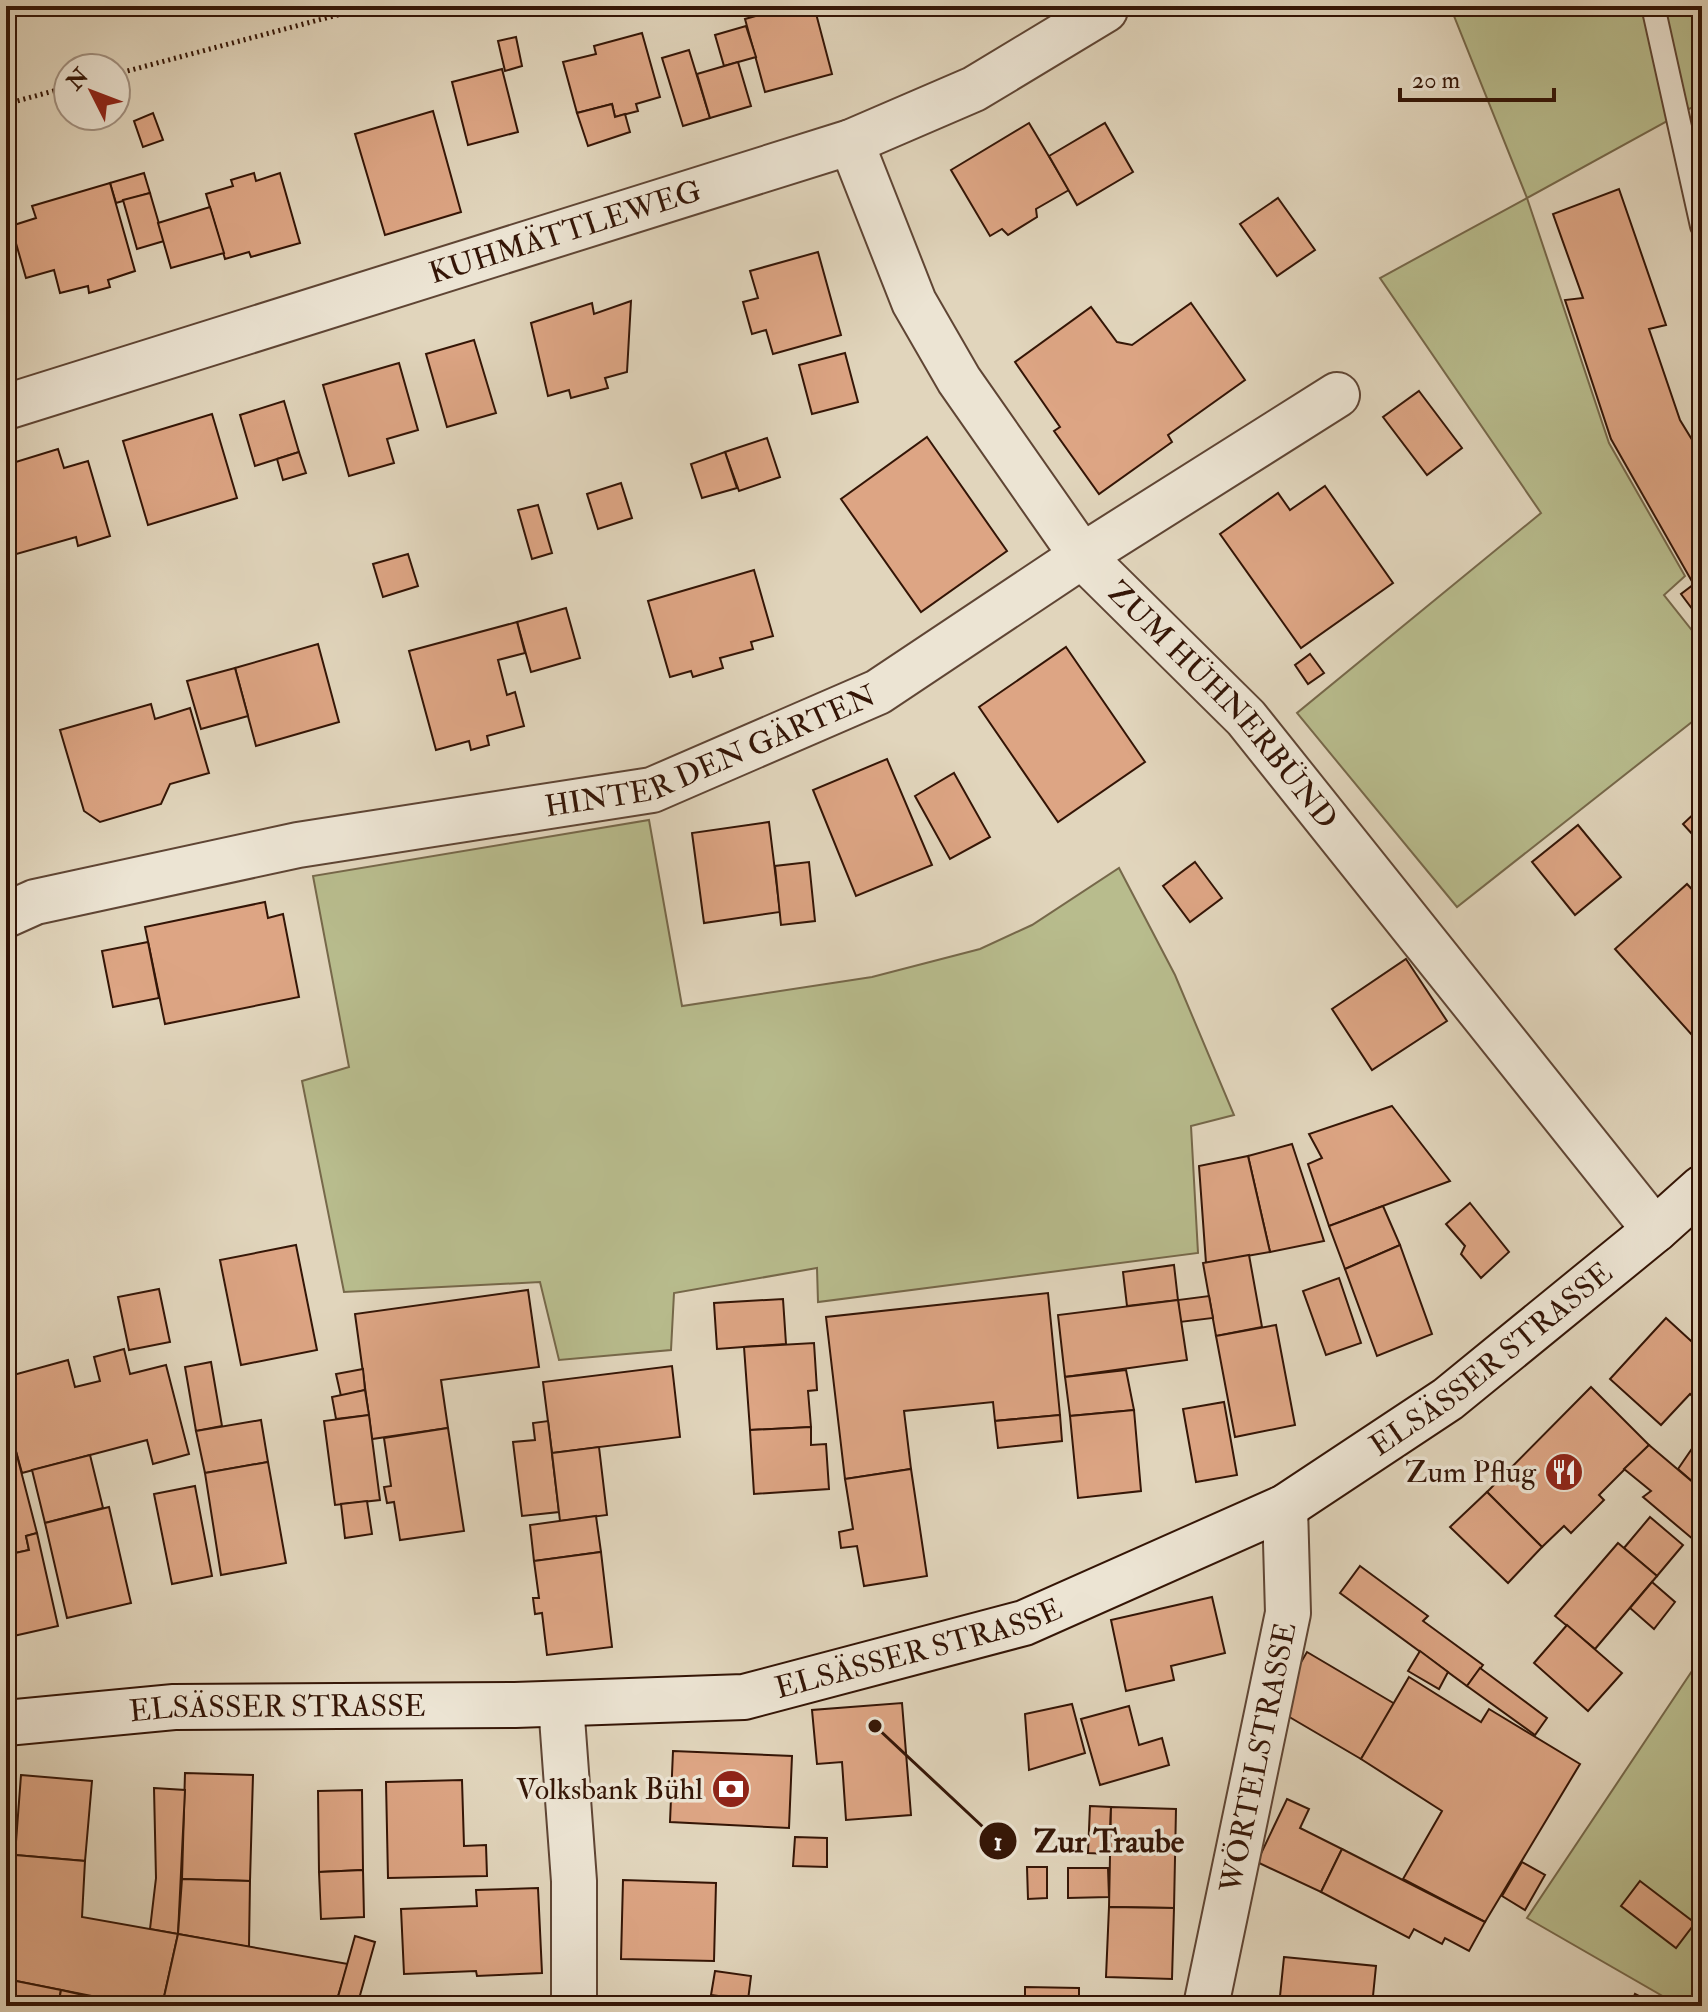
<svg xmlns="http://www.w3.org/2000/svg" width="1708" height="2012" viewBox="0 0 1708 2012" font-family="'IM FELL Double Pica',serif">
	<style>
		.green { fill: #b8bc8d; stroke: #76684a; stroke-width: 2 }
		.building { fill: #dda584; stroke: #341506; stroke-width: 2 }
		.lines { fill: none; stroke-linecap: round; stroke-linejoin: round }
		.lane-casing { stroke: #5f4534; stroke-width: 26 }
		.street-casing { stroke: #5f4534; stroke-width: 48 }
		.secondary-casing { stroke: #341506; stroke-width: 48 }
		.path { stroke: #341506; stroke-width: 5; stroke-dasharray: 2 4; stroke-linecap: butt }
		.lane { stroke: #ece4d3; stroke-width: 22 }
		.street { stroke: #ece4d3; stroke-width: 44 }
		.secondary { stroke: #ece4d3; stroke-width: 44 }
		.labels { text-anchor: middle; stroke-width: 7; stroke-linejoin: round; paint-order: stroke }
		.street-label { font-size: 30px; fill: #341506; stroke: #ece4d3 }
		.poi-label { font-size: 30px; fill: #341506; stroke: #ece4d3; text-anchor: end }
		.leader { fill: none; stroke: #341506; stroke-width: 3 }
		.callout-dot { fill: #341506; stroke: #ece4d3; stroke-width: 3 }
		.mark-label { font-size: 24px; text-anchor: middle; font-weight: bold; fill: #fff }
		.callout-label { font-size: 32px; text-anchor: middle; font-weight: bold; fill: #341506; stroke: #ece4d3; stroke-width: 7; stroke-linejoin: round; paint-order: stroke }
	</style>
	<rect width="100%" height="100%" fill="#e1d5bc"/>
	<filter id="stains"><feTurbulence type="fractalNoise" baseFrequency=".0025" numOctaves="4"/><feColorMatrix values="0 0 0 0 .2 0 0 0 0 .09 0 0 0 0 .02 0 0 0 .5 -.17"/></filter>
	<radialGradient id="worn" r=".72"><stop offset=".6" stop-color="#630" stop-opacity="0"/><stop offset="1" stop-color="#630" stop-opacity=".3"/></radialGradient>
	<g class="green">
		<polygon points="1450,6 1702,6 1702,102 1527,198 1609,443 1685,576 1664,595 1702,643 1702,714 1457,907 1297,713 1541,513 1380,278 1527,198"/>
		<polygon points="649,820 682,1006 872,977 980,949 1032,925 1119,868 1175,975 1234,1115 1191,1126 1198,1253 818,1302 817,1268 674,1293 671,1350 559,1360 540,1282 344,1292 302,1081 349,1067 313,876"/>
		<polygon points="1702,1656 1702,2006 1680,2006 1527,1918"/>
	</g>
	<g class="building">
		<polygon points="791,6 814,6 832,74 765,92 745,19"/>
		<polygon points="746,26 756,57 724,66 715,35"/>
		<polygon points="642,33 660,97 636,104 638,111 615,117 612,104 577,113 563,62 596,54 594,46"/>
		<polygon points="516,37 522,66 505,71 498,41"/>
		<polygon points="689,50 710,118 683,126 662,58"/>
		<polygon points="738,62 751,106 710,118 697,74"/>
		<polygon points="502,69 518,132 468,145 452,82"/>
		<polygon points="612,104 615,117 625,114 630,132 588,146 577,113"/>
		<polygon points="433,111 461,212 385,235 355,134"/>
		<polygon points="153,113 163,140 143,147 134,121"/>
		<polygon points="1029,123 1069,190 1036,209 1037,217 1008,235 1002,229 990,236 951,170"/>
		<polygon points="1105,123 1133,172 1077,205 1049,156"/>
		<polygon points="144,173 150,193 116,203 110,183"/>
		<polygon points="254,173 256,181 280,173 300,243 251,257 249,252 225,259 206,194 233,186 231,180"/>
		<polygon points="110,183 135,271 108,280 110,287 89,293 88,286 60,293 54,270 26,278 11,226 36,218 32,206"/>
		<polygon points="1619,189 1666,325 1649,329 1680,420 1702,456 1702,578 1694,585 1611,439 1565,300 1583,298 1553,214"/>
		<polygon points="150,193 164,241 137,249 123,200"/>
		<polygon points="1278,198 1315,250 1277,276 1240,224"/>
		<polygon points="210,207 224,253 171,268 158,223"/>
		<polygon points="818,252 841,335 773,354 766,330 752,334 743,302 758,298 750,271"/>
		<polygon points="631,301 627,372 605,378 608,388 571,398 569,390 548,396 531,323 592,303 594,314"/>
		<polygon points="1191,303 1245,380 1168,435 1172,442 1099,494 1054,431 1060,427 1015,362 1091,307 1117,342 1132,345"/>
		<polygon points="474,340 496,413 447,427 426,354"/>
		<polygon points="845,353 858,402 812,414 799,365"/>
		<polygon points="399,363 418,430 387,439 394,463 349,476 323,385"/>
		<polygon points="1419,391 1462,448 1427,475 1383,417"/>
		<polygon points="284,401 299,452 255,466 240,415"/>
		<polygon points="212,414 237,498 148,525 123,441"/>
		<polygon points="927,437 1007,551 921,612 841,499"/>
		<polygon points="767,438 780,477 739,491 725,452"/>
		<polygon points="58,449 64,468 88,461 110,536 78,546 76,537 6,557 6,465"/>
		<polygon points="299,452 306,473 283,480 277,459"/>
		<polygon points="725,452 737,488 702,498 691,464"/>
		<polygon points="621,483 632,518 598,529 587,494"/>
		<polygon points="1325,486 1393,583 1301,648 1220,534 1278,493 1290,510"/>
		<polygon points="538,505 552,553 532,559 518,510"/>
		<polygon points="408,554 418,586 383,597 373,564"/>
		<polygon points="754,570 773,636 751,642 753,649 720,658 723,668 693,677 691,671 670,677 648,601"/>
		<polygon points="1702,578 1702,622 1681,594"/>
		<polygon points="566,608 580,658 531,672 517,622"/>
		<polygon points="517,622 525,653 498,660 507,695 515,692 524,726 487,736 489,745 471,750 469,741 436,750 409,651"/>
		<polygon points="318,644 339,722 256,746 235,668"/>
		<polygon points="1066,647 1145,762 1058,822 979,707"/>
		<polygon points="1310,654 1324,673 1308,684 1295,665"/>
		<polygon points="235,668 248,716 201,729 187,681"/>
		<polygon points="151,704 155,719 190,708 209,773 170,784 161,804 100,822 84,811 60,730"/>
		<polygon points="887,759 932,865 856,896 813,790"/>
		<polygon points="954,773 990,837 950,859 915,796"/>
		<polygon points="1702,806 1702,845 1683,824"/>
		<polygon points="769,822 780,912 704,923 692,833"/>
		<polygon points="1578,825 1621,877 1575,915 1532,862"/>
		<polygon points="809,862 815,921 781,925 775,866"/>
		<polygon points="1195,862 1222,898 1190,922 1163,886"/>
		<polygon points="1687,884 1702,900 1700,1044 1615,949"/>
		<polygon points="265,902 268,918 283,914 299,997 165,1024 145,927"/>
		<polygon points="148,942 159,998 113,1007 102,951"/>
		<polygon points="1406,959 1447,1021 1372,1070 1332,1009"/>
		<polygon points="1392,1106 1450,1181 1329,1226 1308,1164 1322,1158 1309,1134"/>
		<polygon points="1292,1144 1324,1241 1270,1252 1248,1156"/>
		<polygon points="1248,1156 1270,1252 1206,1263 1199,1166"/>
		<polygon points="1470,1203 1509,1252 1481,1278 1461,1254 1465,1246 1446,1224"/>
		<polygon points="1383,1206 1400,1245 1345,1269 1329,1226"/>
		<polygon points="296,1245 317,1350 241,1365 220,1260"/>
		<polygon points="1400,1245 1432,1334 1377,1356 1345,1269"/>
		<polygon points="1249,1255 1262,1327 1216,1336 1203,1263"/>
		<polygon points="1174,1265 1178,1300 1127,1306 1123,1272"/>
		<polygon points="1339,1278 1361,1343 1326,1355 1303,1291"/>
		<polygon points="159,1289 170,1342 129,1350 118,1297"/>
		<polygon points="528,1290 539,1367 441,1380 448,1428 372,1439 355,1314"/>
		<polygon points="1048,1293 1060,1415 995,1421 993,1402 904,1411 911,1469 845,1479 826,1317"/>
		<polygon points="1209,1296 1213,1318 1180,1322 1178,1300"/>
		<polygon points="783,1299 786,1344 717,1349 714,1303"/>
		<polygon points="1178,1300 1187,1360 1065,1377 1058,1315"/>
		<polygon points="1666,1318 1702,1351 1702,1405 1690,1394 1661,1425 1610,1379"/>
		<polygon points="1276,1325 1295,1425 1235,1437 1216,1336"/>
		<polygon points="814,1343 817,1390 808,1391 811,1427 750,1430 744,1347"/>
		<polygon points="124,1349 130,1374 166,1365 189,1454 153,1464 147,1440 22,1473 6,1415 6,1377 68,1360 75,1387 100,1381 94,1357"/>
		<polygon points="211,1362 222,1426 196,1431 185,1367"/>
		<polygon points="672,1366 680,1437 552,1453 543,1382"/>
		<polygon points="363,1369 365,1390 341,1396 336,1374"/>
		<polygon points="1126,1370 1134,1410 1070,1416 1065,1377"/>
		<polygon points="1591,1387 1649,1445 1599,1495 1604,1500 1571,1533 1564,1526 1542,1547 1487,1492"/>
		<polygon points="365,1390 369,1415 336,1419 332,1397"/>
		<polygon points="1224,1402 1237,1475 1196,1482 1183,1409"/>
		<polygon points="1134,1410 1141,1491 1078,1498 1070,1416"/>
		<polygon points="6,1415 14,1444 6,1448"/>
		<polygon points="369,1415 380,1500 335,1505 324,1421"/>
		<polygon points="1060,1415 1062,1441 998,1448 995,1421"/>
		<polygon points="261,1420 268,1462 205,1473 196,1431"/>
		<polygon points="548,1421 559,1512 522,1516 513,1442 535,1440 533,1423"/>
		<polygon points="811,1427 811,1445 826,1444 829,1489 754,1494 750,1430"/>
		<polygon points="448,1428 464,1531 400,1540 394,1502 387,1503 384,1487 391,1486 384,1438"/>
		<polygon points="1702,1434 1702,1490 1678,1469"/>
		<polygon points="14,1444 37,1533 26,1536 29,1550 6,1555 6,1448"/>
		<polygon points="1649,1445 1702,1490 1701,1546 1643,1497 1651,1491 1624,1469"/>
		<polygon points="599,1447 607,1515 560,1521 552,1453"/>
		<polygon points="90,1455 103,1508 45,1523 32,1470"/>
		<polygon points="268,1462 286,1563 221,1575 205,1473"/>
		<polygon points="911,1469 927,1576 864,1586 857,1546 841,1548 839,1532 853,1529 845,1479"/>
		<polygon points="195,1486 212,1576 172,1584 154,1494"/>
		<polygon points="1487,1492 1542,1547 1508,1583 1450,1527"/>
		<polygon points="367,1501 372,1534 345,1538 341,1504"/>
		<polygon points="109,1507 131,1603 67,1618 45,1523"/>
		<polygon points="596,1516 601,1552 534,1561 530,1525"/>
		<polygon points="1650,1517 1683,1545 1657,1576 1624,1548"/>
		<polygon points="37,1533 58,1626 9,1637 6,1624 6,1555 29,1550 26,1536"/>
		<polygon points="1618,1543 1657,1576 1595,1649 1555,1616"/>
		<polygon points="601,1552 612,1647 547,1655 542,1613 535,1614 533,1598 539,1598 534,1561"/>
		<polygon points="1360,1566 1428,1616 1423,1621 1483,1665 1467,1686 1340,1593"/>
		<polygon points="1652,1582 1675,1602 1654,1629 1630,1608"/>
		<polygon points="1212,1597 1225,1653 1171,1666 1174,1680 1126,1691 1111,1620"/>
		<polygon points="1567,1625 1622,1673 1588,1711 1534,1663"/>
		<polygon points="1420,1651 1448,1672 1439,1689 1408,1671"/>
		<polygon points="1307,1652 1395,1704 1361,1759 1274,1708"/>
		<polygon points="1480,1668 1547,1718 1535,1735 1467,1686"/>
		<polygon points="1409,1677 1481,1722 1489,1709 1580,1764 1485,1922 1403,1879 1442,1811 1361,1759"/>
		<polygon points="902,1703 911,1815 846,1820 842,1762 817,1764 812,1710"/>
		<polygon points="1072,1704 1085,1753 1029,1770 1025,1714"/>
		<polygon points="1129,1706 1139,1745 1162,1738 1169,1765 1100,1785 1081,1719"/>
		<polygon points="673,1751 792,1756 789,1828 670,1822"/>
		<polygon points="185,1773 253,1775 250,1881 182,1879"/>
		<polygon points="21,1775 92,1781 85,1861 15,1855"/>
		<polygon points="462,1780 464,1846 486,1845 487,1876 388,1878 386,1782"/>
		<polygon points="154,1788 185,1790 178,1934 150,1929 156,1878"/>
		<polygon points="362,1790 363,1870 319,1872 318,1791"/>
		<polygon points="1287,1799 1309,1809 1300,1828 1342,1849 1321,1892 1257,1862"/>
		<polygon points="1090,1806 1111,1807 1109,1854 1088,1853"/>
		<polygon points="1111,1807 1176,1809 1174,1908 1109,1907"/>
		<polygon points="795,1837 827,1838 827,1867 793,1866"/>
		<polygon points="1342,1849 1485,1922 1469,1951 1445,1938 1442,1944 1414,1929 1409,1938 1321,1892"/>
		<polygon points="15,1855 85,1861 82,1917 178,1934 162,2006 142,2006 6,1979 6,1898 11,1899"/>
		<polygon points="1522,1862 1545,1875 1525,1910 1502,1896"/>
		<polygon points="1027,1867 1047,1867 1047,1898 1028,1899"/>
		<polygon points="1068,1868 1108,1868 1109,1897 1068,1898"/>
		<polygon points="363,1870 364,1917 321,1919 319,1872"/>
		<polygon points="182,1879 250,1881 249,1947 178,1934"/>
		<polygon points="623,1880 716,1883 714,1961 621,1959"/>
		<polygon points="1640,1881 1695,1923 1676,1948 1621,1906"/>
		<polygon points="538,1888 542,1973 477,1976 476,1971 404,1974 401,1909 477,1906 476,1890"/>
		<polygon points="1109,1907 1174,1908 1172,1979 1106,1977"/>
		<polygon points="178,1934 348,1964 335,2006 162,2006"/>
		<polygon points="355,1936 375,1942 357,2006 343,2006 336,2004"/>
		<polygon points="1284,1957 1376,1966 1372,2006 1279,2006"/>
		<polygon points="715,1971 751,1976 748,2000 711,1995"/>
		<polygon points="6,1979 61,1990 58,2006 6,2006"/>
		<polygon points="1025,1987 1079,1988 1079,2006 1025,2006"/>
		<polygon points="61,1990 92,1997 91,2006 58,2006"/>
		<polygon points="1635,1994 1658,2006 1630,2006"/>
		<polygon points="456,1997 498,2000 498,2006 455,2006"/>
	</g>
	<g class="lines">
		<defs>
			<polyline id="lane" points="1653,6 1702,226"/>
			<g id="street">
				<path id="s1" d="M851 142 914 302 959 380 1082 556 1246 718 1655 1230"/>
				<path id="s2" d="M6 407 851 142 974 89 1105 10"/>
				<path id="s3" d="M6 915 35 902 298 845 652 790 878 692 1082 556 1337 395"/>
				<polyline points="561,1704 574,1881 574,2006"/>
				<path id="s4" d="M1206 2006 1288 1613 1285 1507"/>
			</g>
			<g id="secondary">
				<path id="s5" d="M6 1723 174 1707 515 1705 744 1697 1024 1623 1285 1507 1448 1399 1655 1230 1702 1188"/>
			</g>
		</defs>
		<use href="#lane" class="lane-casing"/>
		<use href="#street" class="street-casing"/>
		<use href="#secondary" class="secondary-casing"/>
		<g class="path">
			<polyline points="116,74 371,6"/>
			<polyline points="6,104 68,87"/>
		</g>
		<use href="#lane" class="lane"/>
		<use href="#street" class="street"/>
		<use href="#secondary" class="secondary"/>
	</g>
	<defs>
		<symbol id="restaurant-disc" viewBox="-11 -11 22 22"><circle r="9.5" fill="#8f2418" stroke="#ece4d3"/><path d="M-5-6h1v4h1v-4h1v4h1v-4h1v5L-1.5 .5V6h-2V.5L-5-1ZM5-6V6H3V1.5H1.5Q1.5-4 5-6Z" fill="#fff"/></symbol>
		<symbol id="bank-disc" viewBox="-11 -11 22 22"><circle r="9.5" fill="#8f2418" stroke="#ece4d3"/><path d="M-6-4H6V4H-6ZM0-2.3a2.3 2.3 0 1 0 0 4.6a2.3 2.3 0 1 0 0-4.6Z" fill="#fff"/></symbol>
	</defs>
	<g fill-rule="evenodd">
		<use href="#restaurant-disc" x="1542" y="1450" width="44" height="44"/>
		<use href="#bank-disc" x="709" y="1767" width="44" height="44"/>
	</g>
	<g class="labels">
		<g class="street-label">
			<text dy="10" stroke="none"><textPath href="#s2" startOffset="586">KUHMÄTTLEWEG</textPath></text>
			<text dy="10" stroke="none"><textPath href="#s1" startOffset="682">ZUM HÜHNERBÜND</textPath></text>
			<text dy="10" stroke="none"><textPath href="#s3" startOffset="726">HINTER DEN GÄRTEN</textPath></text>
			<text dy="10" stroke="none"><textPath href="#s5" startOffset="1568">ELSÄSSER STRASSE</textPath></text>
			<text dy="10" stroke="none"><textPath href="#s5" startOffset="920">ELSÄSSER STRASSE</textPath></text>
			<text dy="10" stroke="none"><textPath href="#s5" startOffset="272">ELSÄSSER STRASSE</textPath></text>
			<text dy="10" stroke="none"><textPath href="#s4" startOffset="254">WÖRTELSTRASSE</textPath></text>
		</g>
		<g class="poi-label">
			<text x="1536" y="1482">Zum Pflug</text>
			<text x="703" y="1799">Volksbank Bühl</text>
		</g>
	</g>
	<path class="leader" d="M875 1726L998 1841"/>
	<g class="callout-dot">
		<circle cx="875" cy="1726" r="8"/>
		<circle cx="998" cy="1841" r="20"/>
	</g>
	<g class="mark-label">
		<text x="998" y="1850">1</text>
	</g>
	<g class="callout-label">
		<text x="1109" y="1852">Zur Traube</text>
	</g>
	<rect width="1708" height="2012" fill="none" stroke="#e1d5bc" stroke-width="32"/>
	<rect x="8" y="8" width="1692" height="1996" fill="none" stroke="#341506" stroke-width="4"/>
	<rect x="16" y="16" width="1676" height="1980" fill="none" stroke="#341506" stroke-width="2"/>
	<g transform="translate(92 92) rotate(312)"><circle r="38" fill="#ece4d3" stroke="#a29181" stroke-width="2"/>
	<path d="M0-6L14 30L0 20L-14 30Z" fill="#8f2418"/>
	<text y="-12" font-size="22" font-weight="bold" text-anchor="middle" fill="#341506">N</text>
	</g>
	<path d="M1400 88v12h154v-12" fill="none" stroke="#341506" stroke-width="4"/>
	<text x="1412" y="88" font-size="24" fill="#341506" stroke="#ece4d3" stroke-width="6" paint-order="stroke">20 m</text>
	<rect width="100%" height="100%" filter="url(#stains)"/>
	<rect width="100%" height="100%" fill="url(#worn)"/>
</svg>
